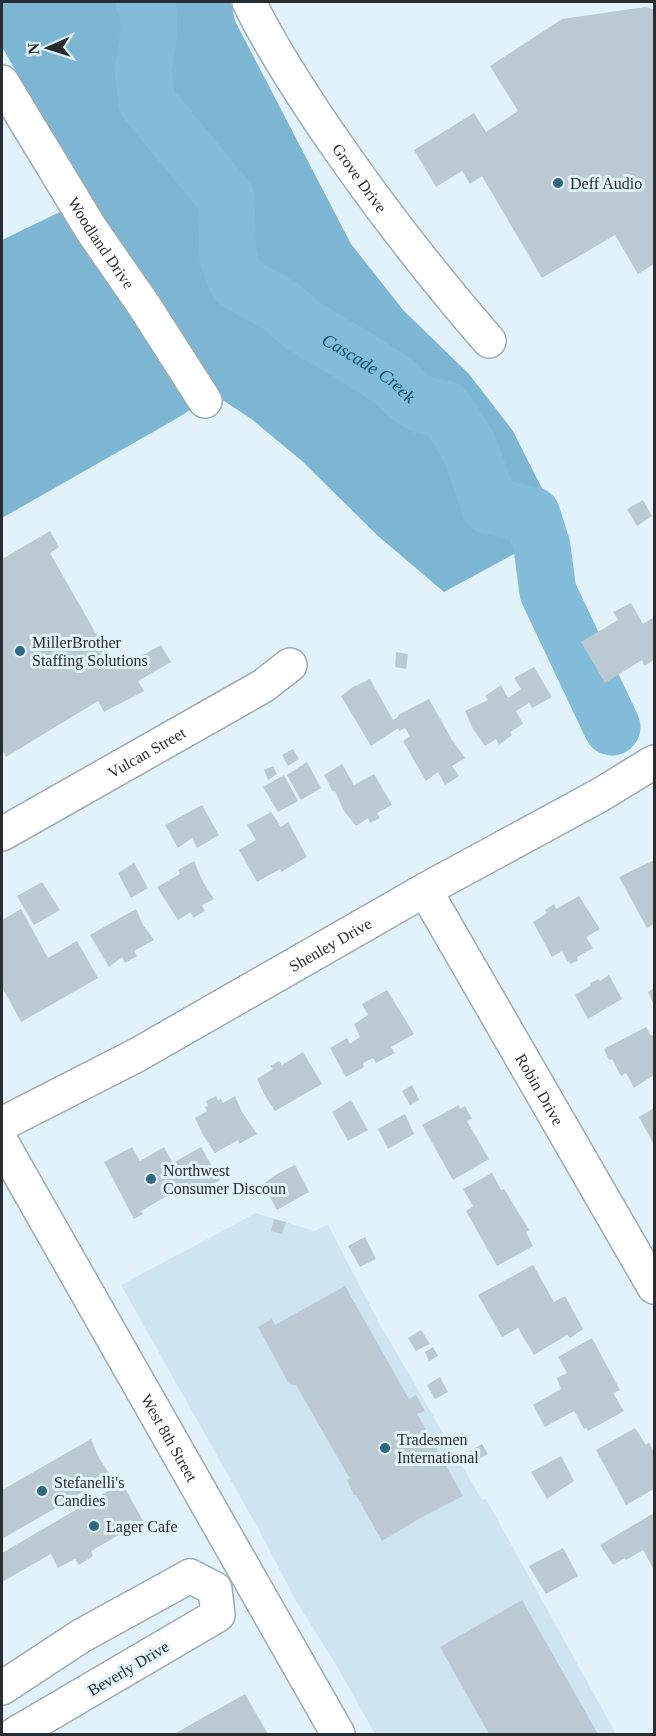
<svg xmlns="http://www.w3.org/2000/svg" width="656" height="1736" viewBox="0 0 656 1736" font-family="Georgia,serif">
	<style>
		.built { fill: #cee4f1 }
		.forest { fill: #7db6d3 }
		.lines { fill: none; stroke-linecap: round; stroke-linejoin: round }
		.river { stroke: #83bcd9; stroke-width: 57 }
		.building { fill: #bbcad2 }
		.street-casing { stroke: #9dabb3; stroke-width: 36 }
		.secondary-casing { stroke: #9dabb3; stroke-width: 36 }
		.street { stroke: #fff; stroke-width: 33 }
		.secondary { stroke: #fff; stroke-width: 33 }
		.poi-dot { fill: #306882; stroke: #e2f2fa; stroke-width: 2 }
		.labels { text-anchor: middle; stroke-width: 6; stroke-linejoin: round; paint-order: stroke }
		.street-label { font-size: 16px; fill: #272d30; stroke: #e2f2fa }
		.poi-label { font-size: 16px; fill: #272d30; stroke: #e2f2fa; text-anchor: start }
		.water-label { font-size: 18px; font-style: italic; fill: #095572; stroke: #e2f2fa }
	</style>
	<rect width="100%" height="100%" fill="#e2f2fa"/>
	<polygon class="built" points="256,1213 314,1231 328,1225 378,1321 482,1500 486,1499 616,1734 375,1734 335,1663 296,1601 259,1530 121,1285"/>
	<polygon class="forest" points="2,2 231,2 235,21 351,244 404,311 469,374 513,431 562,528 444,592 378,536 302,461 250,418 224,401 205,401 174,420 2,518 2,240 62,211 138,328 180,382 105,225 2,47"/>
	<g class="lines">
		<path class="river" id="s1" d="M144 2 148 9 149 33 143 70 147 102 226 198 228 258 237 282 281 306 303 326 356 357 395 382 408 396 424 406 445 409 469 447 490 506 532 515 542 547 548 592 612 727"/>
	</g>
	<g class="building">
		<polygon points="645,7 654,9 654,264 638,274 615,235 542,278 482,176 470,184 462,171 436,187 414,150 474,113 486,132 518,111 490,66 562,19"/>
		<polygon points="643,500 652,516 637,526 627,509"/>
		<polygon points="50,531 59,547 50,553 111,660 125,651 130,662 161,645 171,662 138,681 144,691 104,712 98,701 6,757 2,749 2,559"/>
		<polygon points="631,603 643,624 654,617 654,660 644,666 642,660 605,683 581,642 618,620 613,612"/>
		<polygon points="396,652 408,654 406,669 395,667"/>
		<polygon points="534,667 552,697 532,708 529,703 516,711 523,724 510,732 512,735 499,745 496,739 485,746 473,729 465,711 488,700 485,696 501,685 508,698 521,689 514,678"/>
		<polygon points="370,679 393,720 398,717 398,715 429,699 452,740 465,758 452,766 459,776 445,785 438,772 426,781 403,741 410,736 405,728 399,731 398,728 371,746 341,696 353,687"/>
		<polygon points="293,749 299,759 288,766 282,755"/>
		<polygon points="307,762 321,788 301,800 287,775"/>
		<polygon points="342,764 354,785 374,774 392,805 377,813 380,818 370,823 368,818 356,826 344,811 335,791 333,792 324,775"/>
		<polygon points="273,766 277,774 268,780 264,770"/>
		<polygon points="284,775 298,801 278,812 263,787"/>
		<polygon points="202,805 219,835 197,848 192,838 178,848 165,825"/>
		<polygon points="271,812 281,827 288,822 307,857 281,872 280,869 257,882 239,850 256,840 247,825"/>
		<polygon points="654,860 654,924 647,928 619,877"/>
		<polygon points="194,861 203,882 214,899 202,905 205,911 193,918 191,912 178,920 157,887 180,874 178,870"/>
		<polygon points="134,863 148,888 131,898 118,873"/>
		<polygon points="42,882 60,910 34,925 17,896"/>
		<polygon points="579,896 600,929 586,937 593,948 577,957 578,960 571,964 569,961 568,962 562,951 552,957 533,922 547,913 545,910 554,904 556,909"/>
		<polygon points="21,909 48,958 77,941 98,978 21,1022 2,987 2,920"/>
		<polygon points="136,909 143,925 154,940 134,951 137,956 125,963 122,957 109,967 90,935"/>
		<polygon points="609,975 622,999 588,1019 575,995 591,985 590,983 599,979 600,981"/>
		<polygon points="654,988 654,1005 648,992"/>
		<polygon points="387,990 414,1034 391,1047 395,1053 376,1063 373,1058 363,1063 364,1067 346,1077 330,1048 347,1038 350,1044 360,1037 354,1024 368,1015 362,1004"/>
		<polygon points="646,1027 651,1036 654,1034 654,1075 634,1088 626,1073 621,1076 612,1059 609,1060 604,1049"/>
		<polygon points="303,1052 322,1084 275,1111 264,1094 257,1079 273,1069 270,1066 279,1061 282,1065"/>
		<polygon points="412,1085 419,1100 410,1105 402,1091"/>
		<polygon points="216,1096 218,1100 221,1099 223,1103 235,1096 242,1112 257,1134 239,1144 238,1140 215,1153 203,1135 195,1118 207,1111 205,1107 208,1106 206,1101"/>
		<polygon points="351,1100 368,1130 348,1141 332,1112"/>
		<polygon points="459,1105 460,1109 465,1106 472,1119 467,1121 489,1159 453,1180 422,1125"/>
		<polygon points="654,1108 654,1145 639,1117"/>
		<polygon points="405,1114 414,1134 388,1149 378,1129"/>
		<polygon points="132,1147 140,1161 164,1147 173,1163 201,1147 220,1180 189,1196 183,1187 141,1211 143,1214 134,1219 104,1162"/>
		<polygon points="295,1165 309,1192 277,1210 263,1184 277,1174"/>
		<polygon points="492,1173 501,1190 504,1189 529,1230 526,1232 533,1246 497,1266 466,1211 473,1206 463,1189"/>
		<polygon points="274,1219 286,1222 282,1234 271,1231"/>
		<polygon points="365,1237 376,1259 360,1267 348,1246"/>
		<polygon points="533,1265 554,1302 565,1296 583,1329 570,1338 567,1335 534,1355 518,1328 502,1337 478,1295"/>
		<polygon points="345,1286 409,1399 416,1395 425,1411 417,1414 463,1496 422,1517 382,1541 356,1495 354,1495 347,1480 350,1479 296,1385 289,1384 258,1327 272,1319 275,1325"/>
		<polygon points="421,1330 430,1344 416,1351 408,1338"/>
		<polygon points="592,1338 620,1390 613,1393 624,1411 588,1431 586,1428 584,1429 574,1411 545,1427 533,1405 561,1389 557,1378 567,1373 558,1357"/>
		<polygon points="433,1347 438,1356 429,1361 425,1352"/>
		<polygon points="440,1377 448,1392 435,1399 427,1385"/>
		<polygon points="635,1428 646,1445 649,1442 654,1452 654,1489 626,1505 596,1450"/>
		<polygon points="91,1439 99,1458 111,1476 2,1539 2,1490"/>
		<polygon points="482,1444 488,1454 475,1461 469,1451"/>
		<polygon points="561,1456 574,1481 547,1499 531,1472"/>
		<polygon points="122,1483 143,1521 138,1524 91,1551 93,1556 79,1565 75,1559 58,1568 51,1554 2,1582 2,1553"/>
		<polygon points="654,1513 654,1570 643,1550 626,1560 625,1558 613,1565 600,1545"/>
		<polygon points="563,1548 578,1576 546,1594 529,1566"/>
		<polygon points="522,1600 598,1734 489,1734 440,1647"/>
		<polygon points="245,1694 268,1734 174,1734"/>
	</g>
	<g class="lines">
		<defs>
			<g id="street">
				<path id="s2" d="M249 2C270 45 297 87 324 127 375 202 430 273 489 341"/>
				<path id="s3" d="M2 82 91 229 145 307 205 401"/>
				<path id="s4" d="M2 834 263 686 290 665"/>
				<path id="s5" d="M425 890 654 1287"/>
				<path id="s6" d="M2 1124 137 1055 425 890 600 795 654 762"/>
				<polyline points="2,1688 81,1636 190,1576 215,1589 218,1615 15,1734"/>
			</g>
			<g id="secondary">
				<path id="s7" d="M2 1143 338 1734"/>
			</g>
		</defs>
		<use href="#street" class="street-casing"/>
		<use href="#secondary" class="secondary-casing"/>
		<use href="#street" class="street"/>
		<use href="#secondary" class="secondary"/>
	</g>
	<g class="poi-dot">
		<circle cx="558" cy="183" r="6"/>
		<circle cx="20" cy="651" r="6"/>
		<circle cx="151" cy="1179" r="6"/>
		<circle cx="385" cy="1448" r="6"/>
		<circle cx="42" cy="1491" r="6"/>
		<circle cx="94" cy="1526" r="6"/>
	</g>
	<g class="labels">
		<g class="street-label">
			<text dy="6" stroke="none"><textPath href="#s2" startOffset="208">Grove Drive</textPath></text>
			<text dy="6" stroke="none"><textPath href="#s3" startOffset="189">Woodland Drive</textPath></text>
			<text dy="6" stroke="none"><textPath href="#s4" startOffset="166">Vulcan Street</textPath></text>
			<text dy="6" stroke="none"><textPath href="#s6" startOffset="374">Shenley Drive</textPath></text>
			<text dy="6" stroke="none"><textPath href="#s5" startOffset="230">Robin Drive</textPath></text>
			<text dy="6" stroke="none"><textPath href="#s7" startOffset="339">West 8th Street</textPath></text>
			<text transform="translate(128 1668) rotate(-31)" y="6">Beverly Drive</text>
		</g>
		<g class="poi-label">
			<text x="570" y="189">Deff Audio</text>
			<text x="32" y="648">MillerBrother<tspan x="32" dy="18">Staffing Solutions</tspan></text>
			<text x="163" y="1176">Northwest<tspan x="163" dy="18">Consumer Discoun</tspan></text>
			<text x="397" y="1445">Tradesmen<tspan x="397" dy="18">International</tspan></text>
			<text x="54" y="1488">Stefanelli's<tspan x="54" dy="18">Candies</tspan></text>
			<text x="106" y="1532">Lager Cafe</text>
		</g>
		<g class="water-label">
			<text dy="6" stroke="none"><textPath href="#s1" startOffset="470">Cascade Creek</textPath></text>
		</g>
	</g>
	<rect width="656" height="1736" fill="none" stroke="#272d30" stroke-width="6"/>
	<g transform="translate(48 48) rotate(267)" stroke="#e2f2fa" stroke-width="4.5" paint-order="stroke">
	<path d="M0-4.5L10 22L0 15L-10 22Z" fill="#272d30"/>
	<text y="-9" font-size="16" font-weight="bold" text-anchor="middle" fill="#272d30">N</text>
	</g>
</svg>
